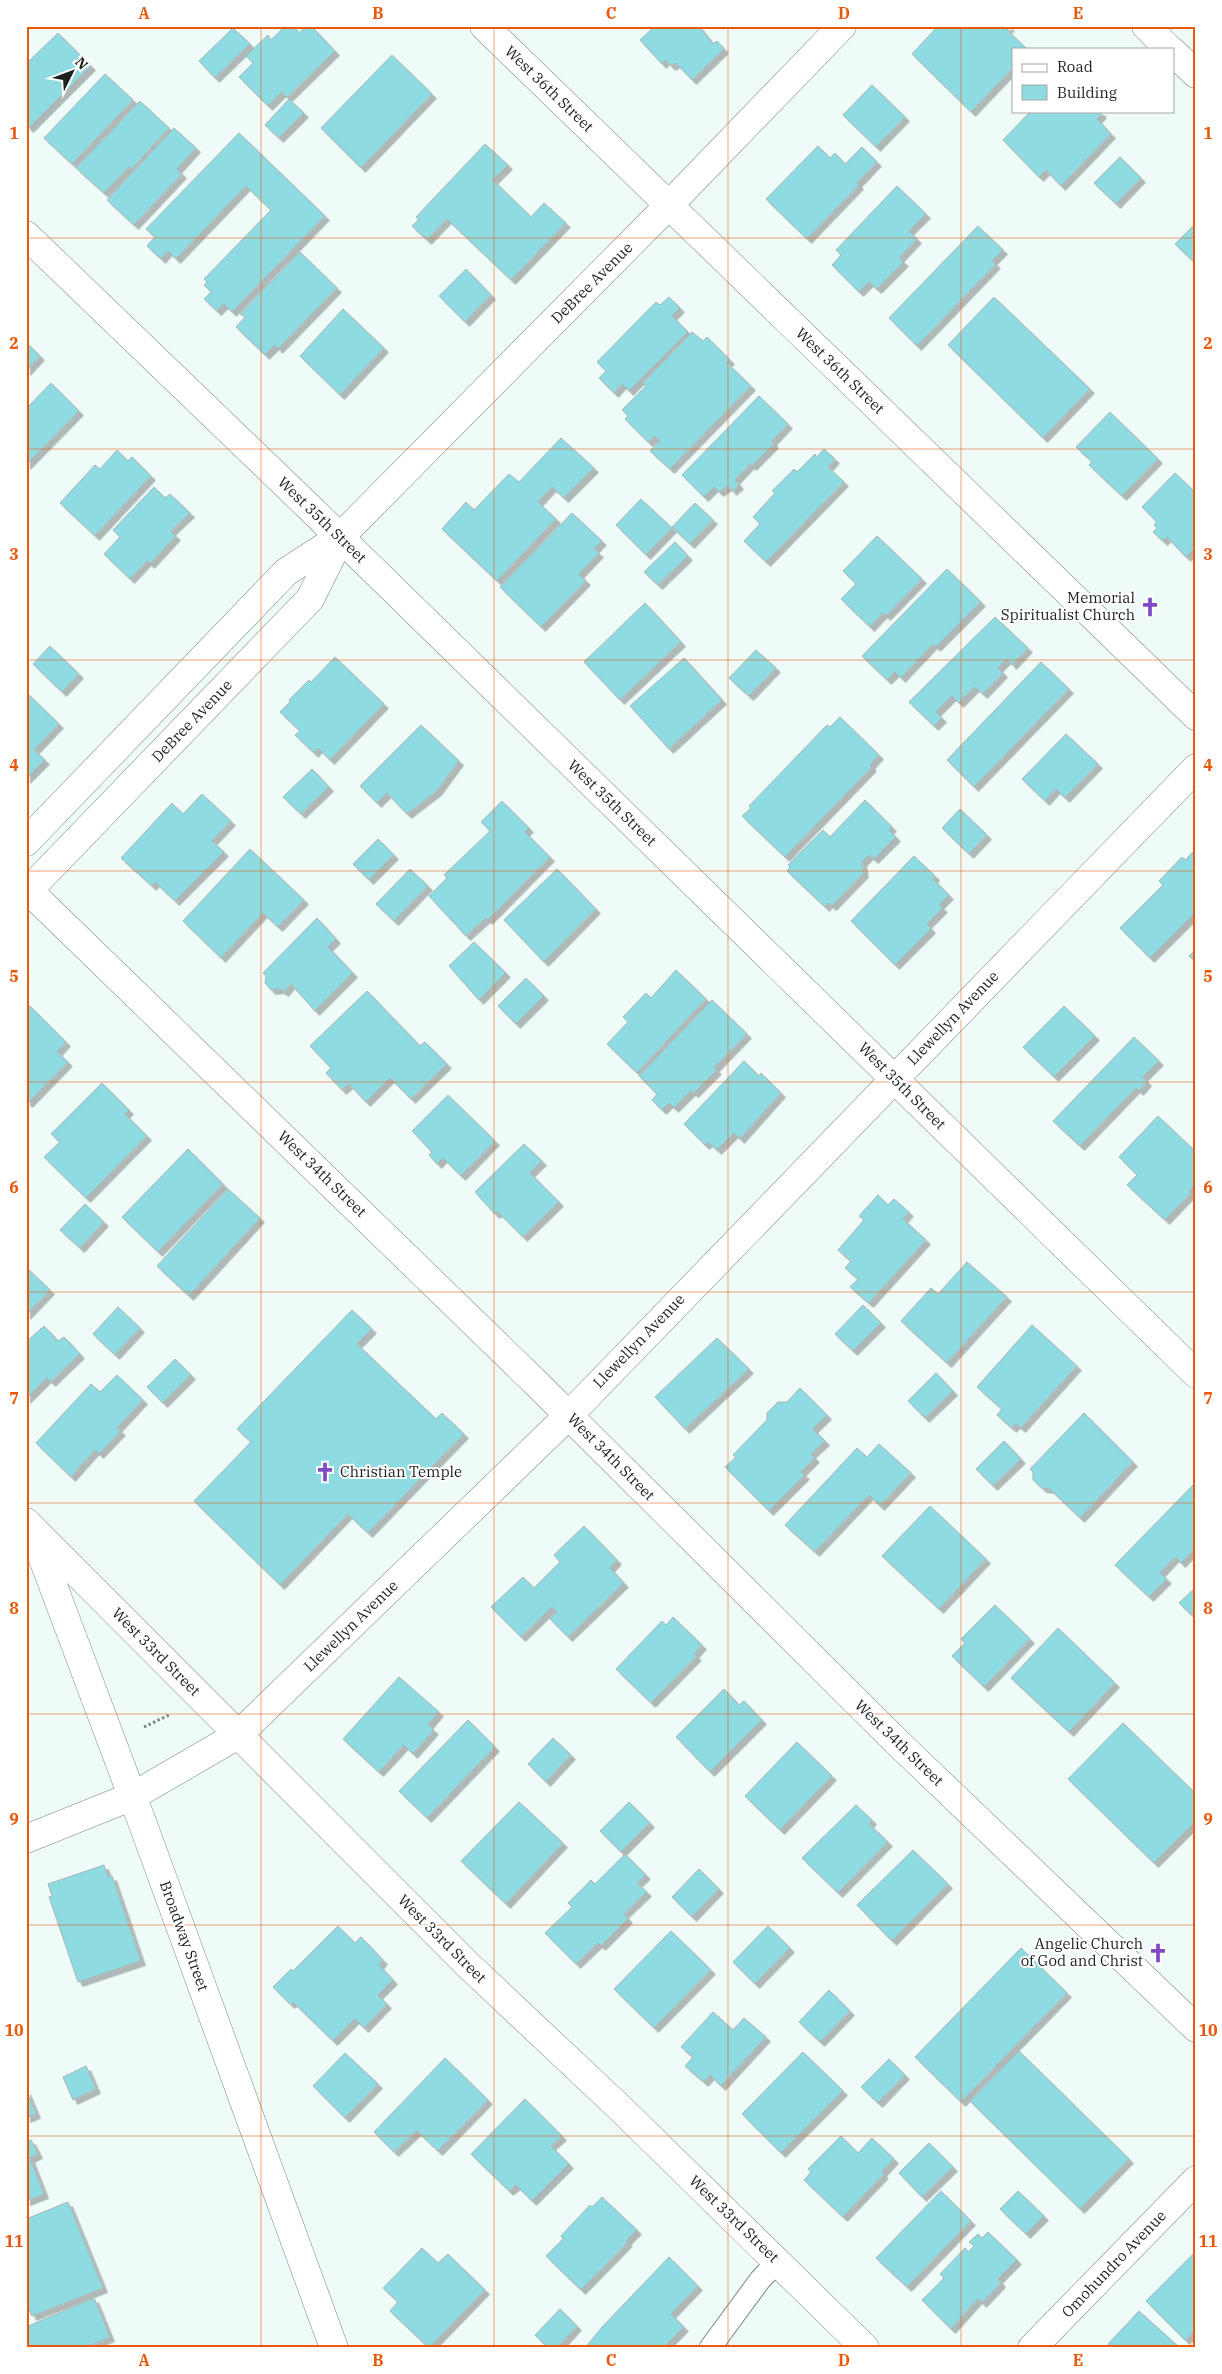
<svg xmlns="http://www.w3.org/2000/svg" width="1222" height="2374" viewBox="0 0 1222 2374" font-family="'IBM Plex Serif',serif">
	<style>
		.building { fill: #8fdbe2; stroke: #a8b4b5; filter: url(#shadow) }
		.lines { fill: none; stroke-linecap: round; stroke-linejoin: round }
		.lane-casing { stroke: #7c8784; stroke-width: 23 }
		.street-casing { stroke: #7c8784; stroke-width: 29 }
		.secondary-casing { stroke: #7c8784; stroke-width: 29 }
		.path { stroke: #7d8684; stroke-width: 3; stroke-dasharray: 2.5 2.5; stroke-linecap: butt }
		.lane { stroke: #fff; stroke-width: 21 }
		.street { stroke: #fff; stroke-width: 28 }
		.secondary { stroke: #fff; stroke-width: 28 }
		.grid { fill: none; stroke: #e8590c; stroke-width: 1; stroke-opacity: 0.55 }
		.labels { text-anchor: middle; stroke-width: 4; stroke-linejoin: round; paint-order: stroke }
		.street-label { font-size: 15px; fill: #1c2120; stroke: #fff }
		.poi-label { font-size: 15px; fill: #1c2120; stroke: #fff; text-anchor: end }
		.neatline { fill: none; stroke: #e8590c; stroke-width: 2 }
		.grid-label { font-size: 16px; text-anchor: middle; font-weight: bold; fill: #e8590c }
	</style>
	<defs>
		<filter id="shadow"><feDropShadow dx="4.5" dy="4.5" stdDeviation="0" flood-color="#0004"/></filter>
	</defs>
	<rect width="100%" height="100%" fill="#eefbf8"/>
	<g class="building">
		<polygon points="285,26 293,26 299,33 306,26 311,26 335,51 287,98 282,92 268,106 239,77 253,63 246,56 268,35 271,40"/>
		<polygon points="655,26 699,26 713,44 717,41 724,49 692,80 676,63 671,66 665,60 662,64 640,40"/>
		<polygon points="938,26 1010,26 1007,30 1027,49 1013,49 1013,68 971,112 912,54"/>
		<polygon points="233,28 250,44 215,78 199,61"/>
		<polygon points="58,33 91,66 29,128 26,125 26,64"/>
		<polygon points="392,55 432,94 361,168 321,128"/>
		<polygon points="105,74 133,100 72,164 44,138"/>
		<polygon points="872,85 905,117 876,147 843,115"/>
		<polygon points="289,99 304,113 279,138 265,125"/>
		<polygon points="140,101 169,128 132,169 129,167 104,193 76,168"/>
		<polygon points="1031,111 1100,111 1102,114 1097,119 1111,134 1061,186 1046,170 1039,177 1003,140"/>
		<polygon points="174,128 196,148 177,169 182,174 134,225 107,200"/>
		<polygon points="239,133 325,216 232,312 224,304 217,311 204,299 211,292 204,285 207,282 204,279 271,210 246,186 176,259 168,251 161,259 147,246 155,237 146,229"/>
		<polygon points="485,144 508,165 493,180 531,217 544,203 566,223 511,280 447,219 427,240 412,226 419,219 416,217"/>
		<polygon points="818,146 830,158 835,153 845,164 862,147 877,162 857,183 859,185 807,239 766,199"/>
		<polygon points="1120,157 1141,178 1116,204 1094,183"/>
		<polygon points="897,186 926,214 909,231 917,239 899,258 904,262 877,289 869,282 859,292 832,265 841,255 836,250"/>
		<polygon points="1196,223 1196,264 1175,244"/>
		<polygon points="978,226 1003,250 992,261 996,264 917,346 889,318"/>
		<polygon points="300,252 337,288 278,349 275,345 265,355 236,327 245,317 240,314"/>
		<polygon points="466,269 491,295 465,322 439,296"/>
		<polygon points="669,297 680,308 672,316 688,332 629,391 622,384 614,393 599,378 606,371 597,362 656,302 660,305"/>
		<polygon points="994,297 1090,389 1043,438 948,345"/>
		<polygon points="343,309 384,348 340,395 300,356"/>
		<polygon points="692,332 703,341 707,337 730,360 727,363 751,386 670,469 650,451 660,440 655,436 648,442 625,419 628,416 622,410 646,386 643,383"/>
		<polygon points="26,342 40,356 26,371"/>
		<polygon points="51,383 79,411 26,465 26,409"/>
		<polygon points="759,396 788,424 772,441 774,444 752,466 750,464 735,480 739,485 732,491 728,486 719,492 714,487 704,497 682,475"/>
		<polygon points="1110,412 1158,459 1122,496 1089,465 1092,462 1076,447"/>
		<polygon points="561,438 594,468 564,498 552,487 538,502 556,519 497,581 442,529 466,502 474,510 509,474 519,482"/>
		<polygon points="824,449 835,459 828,467 844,482 766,562 744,541 760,524 753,517 775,493 772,491 794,469 797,472 815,454 817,457"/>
		<polygon points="117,450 128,461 132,457 151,476 95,536 60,503 95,465 100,469"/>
		<polygon points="1175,473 1196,493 1196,547 1186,557 1167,537 1163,541 1153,532 1157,528 1154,525 1157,522 1142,507"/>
		<polygon points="154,487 165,498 170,494 190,513 171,531 176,536 150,564 147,561 130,579 104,554 120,537 113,530"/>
		<polygon points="641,499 672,528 646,555 616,525"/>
		<polygon points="695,503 713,520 690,544 672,527"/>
		<polygon points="572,513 602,541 594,549 599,553 579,574 586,581 541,627 500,587"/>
		<polygon points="877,536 922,579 886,616 883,613 870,627 841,599 856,584 843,571"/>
		<polygon points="675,542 688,556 658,585 644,572"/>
		<polygon points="947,569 981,602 936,647 933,644 901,678 895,672 887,680 862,656"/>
		<polygon points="645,603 681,642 620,700 584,662"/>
		<polygon points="995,617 1028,648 1012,665 1007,659 998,668 1003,673 983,694 975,687 959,703 952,696 936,712 942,718 934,726 909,702"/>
		<polygon points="50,646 79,674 62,692 33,664"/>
		<polygon points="756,650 776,668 749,696 729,678"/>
		<polygon points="335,657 384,704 330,760 318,748 314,753 295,735 300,731 280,712 290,702 289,700 309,680 311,682"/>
		<polygon points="684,658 722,700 669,749 630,706"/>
		<polygon points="1041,662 1069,689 974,787 947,760"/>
		<polygon points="26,692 59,724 34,750 45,760 26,779"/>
		<polygon points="840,717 879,755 870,765 872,767 785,857 742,816 751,808 749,806 827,725 830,727"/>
		<polygon points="421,725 459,761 437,791 407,814 387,793 377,803 360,786"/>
		<polygon points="1066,734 1098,764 1065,798 1056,789 1045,801 1022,779"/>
		<polygon points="312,769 329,787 301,814 283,797"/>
		<polygon points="202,794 231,821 212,841 224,852 175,901 155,882 152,886 121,858 172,803 183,814"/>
		<polygon points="865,800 892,827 889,830 896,837 874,859 869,855 862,862 864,873 832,906 828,903 825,907 787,871 790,867 788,865 823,830 830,837"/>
		<polygon points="502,801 529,828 525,832 550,857 488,920 486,918 466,936 429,896 447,878 444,875 490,831 481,822"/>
		<polygon points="960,809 987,835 969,854 942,828"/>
		<polygon points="378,839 394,855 369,880 353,864"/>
		<polygon points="250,849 304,900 278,927 263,913 221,958 183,921"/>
		<polygon points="1196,849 1196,912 1150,958 1120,928 1163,885 1159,881 1182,857 1185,860"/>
		<polygon points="914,856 935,876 933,879 949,895 939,905 943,908 927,924 931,929 895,965 851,921"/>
		<polygon points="410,869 428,886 394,921 376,904"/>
		<polygon points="557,869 596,909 544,962 504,920"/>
		<polygon points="317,918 336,939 328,947 353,973 315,1011 291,984 284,992 280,989 271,990 265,983 266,976 263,973"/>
		<polygon points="474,942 506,973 479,1000 449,966"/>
		<polygon points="1196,949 1196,962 1189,956"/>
		<polygon points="676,970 706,999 637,1073 607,1044 628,1022 623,1017 646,993 651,998"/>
		<polygon points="526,978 544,996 516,1024 498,1006"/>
		<polygon points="367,991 420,1046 425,1042 447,1064 411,1099 390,1078 366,1102 349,1084 342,1090 326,1073 331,1068 310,1046"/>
		<polygon points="712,1000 747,1034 714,1068 717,1070 694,1093 691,1091 674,1108 669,1103 662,1110 652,1100 657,1094 639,1076"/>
		<polygon points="30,1006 66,1042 57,1052 68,1062 28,1103 26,1101 26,1009"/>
		<polygon points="1064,1006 1095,1036 1054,1077 1023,1047"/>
		<polygon points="1134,1037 1159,1061 1143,1077 1147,1082 1139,1091 1136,1088 1080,1146 1053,1121"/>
		<polygon points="744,1061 759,1076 761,1073 781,1093 740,1139 734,1133 717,1150 708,1142 705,1145 684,1124"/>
		<polygon points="102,1083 129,1110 125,1114 147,1136 86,1198 44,1157 60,1142 51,1134"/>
		<polygon points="448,1095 495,1141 461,1176 443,1158 437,1164 429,1155 432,1152 412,1131"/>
		<polygon points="1158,1116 1196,1152 1196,1184 1189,1191 1191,1193 1165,1220 1127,1185 1137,1175 1119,1157"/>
		<polygon points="524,1144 542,1161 530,1173 559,1202 523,1237 498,1212 495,1214 475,1192"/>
		<polygon points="188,1149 223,1184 158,1252 122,1217"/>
		<polygon points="228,1189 260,1218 189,1296 157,1266"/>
		<polygon points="878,1195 888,1205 894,1199 909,1212 903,1219 926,1240 869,1303 850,1287 858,1279 845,1268 851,1261 838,1250 864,1220 859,1216"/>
		<polygon points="85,1204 104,1222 80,1248 60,1230"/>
		<polygon points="967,1262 1007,1297 947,1363 901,1321 931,1288 938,1294"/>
		<polygon points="26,1267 50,1290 26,1315"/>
		<polygon points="863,1305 881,1323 853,1351 835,1334"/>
		<polygon points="118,1307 140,1328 115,1355 93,1334"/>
		<polygon points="352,1310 372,1329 357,1344 436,1419 442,1413 464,1434 368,1533 348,1514 280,1585 194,1501 251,1442 237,1429"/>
		<polygon points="1032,1325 1077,1366 1021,1428 1016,1424 1012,1428 997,1415 1002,1409 977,1387"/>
		<polygon points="44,1326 58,1341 64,1337 80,1354 51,1382 47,1378 26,1399 26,1342"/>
		<polygon points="717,1338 749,1369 685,1429 655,1397"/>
		<polygon points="175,1359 191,1375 163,1403 147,1387"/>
		<polygon points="936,1373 953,1391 925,1418 908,1401"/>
		<polygon points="117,1375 143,1400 117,1428 121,1431 99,1454 95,1450 71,1477 36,1443 91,1384 100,1392"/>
		<polygon points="800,1388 827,1415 813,1429 825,1441 811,1454 815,1458 801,1472 805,1475 769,1511 725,1467 736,1457 733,1455 767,1420 767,1413 778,1402 787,1402"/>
		<polygon points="1084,1413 1133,1462 1080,1518 1050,1489 1042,1488 1033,1480 1033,1472 1030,1469"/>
		<polygon points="1004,1441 1021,1459 993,1486 976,1469"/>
		<polygon points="879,1444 911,1473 880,1506 869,1495 815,1552 785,1525 857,1448 867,1457"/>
		<polygon points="1196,1482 1196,1547 1181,1563 1175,1557 1160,1573 1167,1579 1149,1597 1115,1565"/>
		<polygon points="930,1506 986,1559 939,1609 882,1556"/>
		<polygon points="584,1526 617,1560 610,1568 624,1583 568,1637 550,1619 557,1612 552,1607 521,1637 491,1607 523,1577 534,1588 560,1562 554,1555"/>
		<polygon points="1196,1587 1196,1619 1179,1603"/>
		<polygon points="995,1605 1030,1639 984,1687 952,1656 965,1643 961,1639"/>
		<polygon points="673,1617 702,1645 694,1654 697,1656 651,1703 616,1669 662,1621 666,1625"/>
		<polygon points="1058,1628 1115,1683 1069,1732 1011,1678"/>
		<polygon points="399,1677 439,1712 428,1725 434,1730 413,1754 404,1745 379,1772 343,1739"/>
		<polygon points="724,1689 739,1705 744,1701 762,1720 710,1772 676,1737"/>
		<polygon points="468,1720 495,1747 427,1818 399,1791"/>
		<polygon points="1123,1723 1196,1794 1196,1821 1154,1863 1068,1779"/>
		<polygon points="553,1738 571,1755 546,1782 528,1764"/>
		<polygon points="797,1742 832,1776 780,1830 745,1796"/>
		<polygon points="519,1802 563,1843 506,1904 461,1861"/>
		<polygon points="629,1802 650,1823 621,1852 600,1831"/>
		<polygon points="856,1805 872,1820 869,1824 888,1842 838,1893 802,1858"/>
		<polygon points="913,1850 948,1884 892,1941 857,1905"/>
		<polygon points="625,1854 646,1875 637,1883 647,1892 624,1914 628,1919 601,1946 598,1943 576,1964 545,1933 572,1907 568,1903 591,1880 595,1884"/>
		<polygon points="104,1865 108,1877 112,1876 141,1961 78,1982 49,1897 52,1896 48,1884"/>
		<polygon points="699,1869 719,1889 692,1917 672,1897"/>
		<polygon points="338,1926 355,1943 361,1937 383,1960 379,1965 393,1980 378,1995 387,2004 364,2028 355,2019 333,2041 293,2002 290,2004 273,1987 291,1969 293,1971"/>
		<polygon points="768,1926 790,1948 755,1984 733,1962"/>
		<polygon points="671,1931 711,1970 654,2028 614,1989"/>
		<polygon points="1021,1948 1067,1993 961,2102 915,2057"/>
		<polygon points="829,1990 850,2011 820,2042 799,2022"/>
		<polygon points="713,2012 733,2030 744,2018 766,2037 721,2086 710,2075 704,2082 685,2066 693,2057 681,2047"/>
		<polygon points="1019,2051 1129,2159 1080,2209 970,2101"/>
		<polygon points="803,2052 843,2091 781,2153 742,2114"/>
		<polygon points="345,2053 378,2084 345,2118 313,2086"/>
		<polygon points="445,2058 488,2100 438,2151 417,2131 394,2152 374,2132"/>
		<polygon points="889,2059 905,2075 878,2103 861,2087"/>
		<polygon points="86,2066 96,2089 73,2100 63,2077"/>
		<polygon points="26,2090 36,2114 26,2118"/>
		<polygon points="525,2099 562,2136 551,2146 569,2164 532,2201 516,2185 509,2191 471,2154"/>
		<polygon points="841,2136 858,2153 872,2138 894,2159 882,2172 884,2174 843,2217 804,2180 811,2172 808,2169"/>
		<polygon points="31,2140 38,2154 30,2158 44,2194 26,2201 26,2141"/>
		<polygon points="929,2143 953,2167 922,2197 899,2173"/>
		<polygon points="941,2191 971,2221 907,2287 876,2258"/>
		<polygon points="1018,2191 1044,2216 1026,2234 1000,2209"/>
		<polygon points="602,2197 637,2230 626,2241 628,2242 581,2290 546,2256 563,2239 561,2236 590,2205 592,2207"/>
		<polygon points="68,2202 103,2288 32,2316 26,2303 26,2219"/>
		<polygon points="988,2232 1017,2260 998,2279 1001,2283 982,2303 978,2299 951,2329 922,2300 944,2278 940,2274 965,2248 968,2252 974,2246 969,2242 978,2234 982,2238"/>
		<polygon points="422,2248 438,2263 448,2254 485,2290 429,2348 390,2311 398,2302 383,2288"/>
		<polygon points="1193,2254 1196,2256 1196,2330 1185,2340 1146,2301"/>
		<polygon points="669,2257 698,2286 671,2314 684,2327 663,2348 585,2348 602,2327"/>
		<polygon points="94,2298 110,2337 84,2348 29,2348 26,2341 26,2327"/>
		<polygon points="560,2309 577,2326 557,2348 548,2348 535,2335"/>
		<polygon points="1139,2311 1180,2348 1112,2348 1108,2344"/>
	</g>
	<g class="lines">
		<defs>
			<polyline id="lane" points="710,2348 760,2280 777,2262"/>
			<g id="street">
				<polyline points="484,26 1196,716"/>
				<polyline points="1146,26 1169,49"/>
				<polyline points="1173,52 1196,74"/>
				<polyline points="26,842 286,572 340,537 669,205 842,26"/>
				<polyline points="26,888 538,1385 900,1745 1196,2028"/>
				<polyline points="26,893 310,599 340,539"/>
				<polyline points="26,1522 468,1965 620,2108 865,2348"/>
				<polyline points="34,1535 145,1830 334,2348"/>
				<polyline points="1032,2348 1196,2180"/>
			</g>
			<g id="secondary">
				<polyline points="26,235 311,509 1196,1374"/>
				<polyline points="26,1839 133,1796 238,1735 569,1415 1196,768"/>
			</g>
		</defs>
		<use href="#lane" class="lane-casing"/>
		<use href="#street" class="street-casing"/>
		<use href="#secondary" class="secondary-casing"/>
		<polyline class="path" points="144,1727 169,1715"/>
		<use href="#lane" class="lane"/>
		<use href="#street" class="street"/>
		<use href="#secondary" class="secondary"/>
	</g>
	<path class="grid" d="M261 26V2348M494 26V2348M728 26V2348M961 26V2348M26 238H1196M26 449H1196M26 660H1196M26 871H1196M26 1082H1196M26 1292H1196M26 1503H1196M26 1714H1196M26 1925H1196M26 2136H1196"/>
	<defs>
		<symbol id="church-bare" viewBox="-9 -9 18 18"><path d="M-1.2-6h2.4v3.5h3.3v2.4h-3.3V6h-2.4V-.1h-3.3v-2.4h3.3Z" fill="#804cc4" stroke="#fff" stroke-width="2.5" paint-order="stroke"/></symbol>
	</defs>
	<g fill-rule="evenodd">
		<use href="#church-bare" x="1136" y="593" width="28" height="28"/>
		<use href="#church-bare" x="311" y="1458" width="28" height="28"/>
		<use href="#church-bare" x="1144" y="1939" width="28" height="28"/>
	</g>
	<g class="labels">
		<g class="street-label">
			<text transform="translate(549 89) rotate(44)" y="5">West 36th Street</text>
			<text transform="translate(592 283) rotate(-45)" y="5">DeBree Avenue</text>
			<text transform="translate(840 371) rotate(44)" y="5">West 36th Street</text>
			<text transform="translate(322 520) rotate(44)" y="5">West 35th Street</text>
			<text transform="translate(192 721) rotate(-46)" y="5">DeBree Avenue</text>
			<text transform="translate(612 803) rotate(44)" y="5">West 35th Street</text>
			<text transform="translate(953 1018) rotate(-46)" y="5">Llewellyn Avenue</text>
			<text transform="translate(902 1086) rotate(45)" y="5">West 35th Street</text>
			<text transform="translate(322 1174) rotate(44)" y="5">West 34th Street</text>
			<text transform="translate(639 1341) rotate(-46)" y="5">Llewellyn Avenue</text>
			<text transform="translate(611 1457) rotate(45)" y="5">West 34th Street</text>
			<text transform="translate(351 1626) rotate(-44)" y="5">Llewellyn Avenue</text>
			<text transform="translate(156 1652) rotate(45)" y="5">West 33rd Street</text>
			<text transform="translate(899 1743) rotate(44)" y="5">West 34th Street</text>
			<text transform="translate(184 1936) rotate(70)" y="5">Broadway Street</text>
			<text transform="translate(442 1939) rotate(45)" y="5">West 33rd Street</text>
			<text transform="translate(734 2219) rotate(44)" y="5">West 33rd Street</text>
			<text transform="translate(1114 2264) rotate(-46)" y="5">Omohundro Avenue</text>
		</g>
		<g class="poi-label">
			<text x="1135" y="603">Memorial<tspan x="1135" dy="17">Spiritualist Church</tspan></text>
			<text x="340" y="1477" text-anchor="start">Christian Temple</text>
			<text x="1143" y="1949">Angelic Church<tspan x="1143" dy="17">of God and Christ</tspan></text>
		</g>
	</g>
	<rect width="1222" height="2374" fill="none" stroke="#ffffff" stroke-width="55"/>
	<rect x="1012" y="48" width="162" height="65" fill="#ffffff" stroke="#a4a6a6"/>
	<rect x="1022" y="64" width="25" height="8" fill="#ffffff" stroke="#a4a6a6"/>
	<text x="1057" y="72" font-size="15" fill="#1c2120">Road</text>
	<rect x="1022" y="85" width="25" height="15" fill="#8fdbe2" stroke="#a4a6a6"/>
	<text x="1057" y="98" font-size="15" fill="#1c2120">Building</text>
	<g transform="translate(72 72) rotate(48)" stroke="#ffffff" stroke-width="4" paint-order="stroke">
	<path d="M0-4L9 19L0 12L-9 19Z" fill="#1c2120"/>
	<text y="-8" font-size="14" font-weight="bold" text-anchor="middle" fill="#1c2120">N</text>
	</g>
	<rect x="28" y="28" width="1166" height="2318" class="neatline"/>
	<g class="grid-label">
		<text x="144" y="19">A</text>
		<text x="378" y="19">B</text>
		<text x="611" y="19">C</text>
		<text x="844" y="19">D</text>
		<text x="1078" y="19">E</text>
		<text x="14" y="139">1</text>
		<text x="1208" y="139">1</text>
		<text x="14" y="349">2</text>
		<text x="1208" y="349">2</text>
		<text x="14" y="560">3</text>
		<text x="1208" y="560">3</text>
		<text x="14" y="771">4</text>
		<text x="1208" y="771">4</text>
		<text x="14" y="982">5</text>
		<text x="1208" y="982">5</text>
		<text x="14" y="1193">6</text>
		<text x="1208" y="1193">6</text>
		<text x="14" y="1404">7</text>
		<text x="1208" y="1404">7</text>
		<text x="14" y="1614">8</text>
		<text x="1208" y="1614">8</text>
		<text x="14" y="1825">9</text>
		<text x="1208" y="1825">9</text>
		<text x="14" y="2036">10</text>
		<text x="1208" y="2036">10</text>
		<text x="14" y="2247">11</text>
		<text x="1208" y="2247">11</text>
		<text x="144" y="2366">A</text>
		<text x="378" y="2366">B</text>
		<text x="611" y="2366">C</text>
		<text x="844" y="2366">D</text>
		<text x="1078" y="2366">E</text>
	</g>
</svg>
